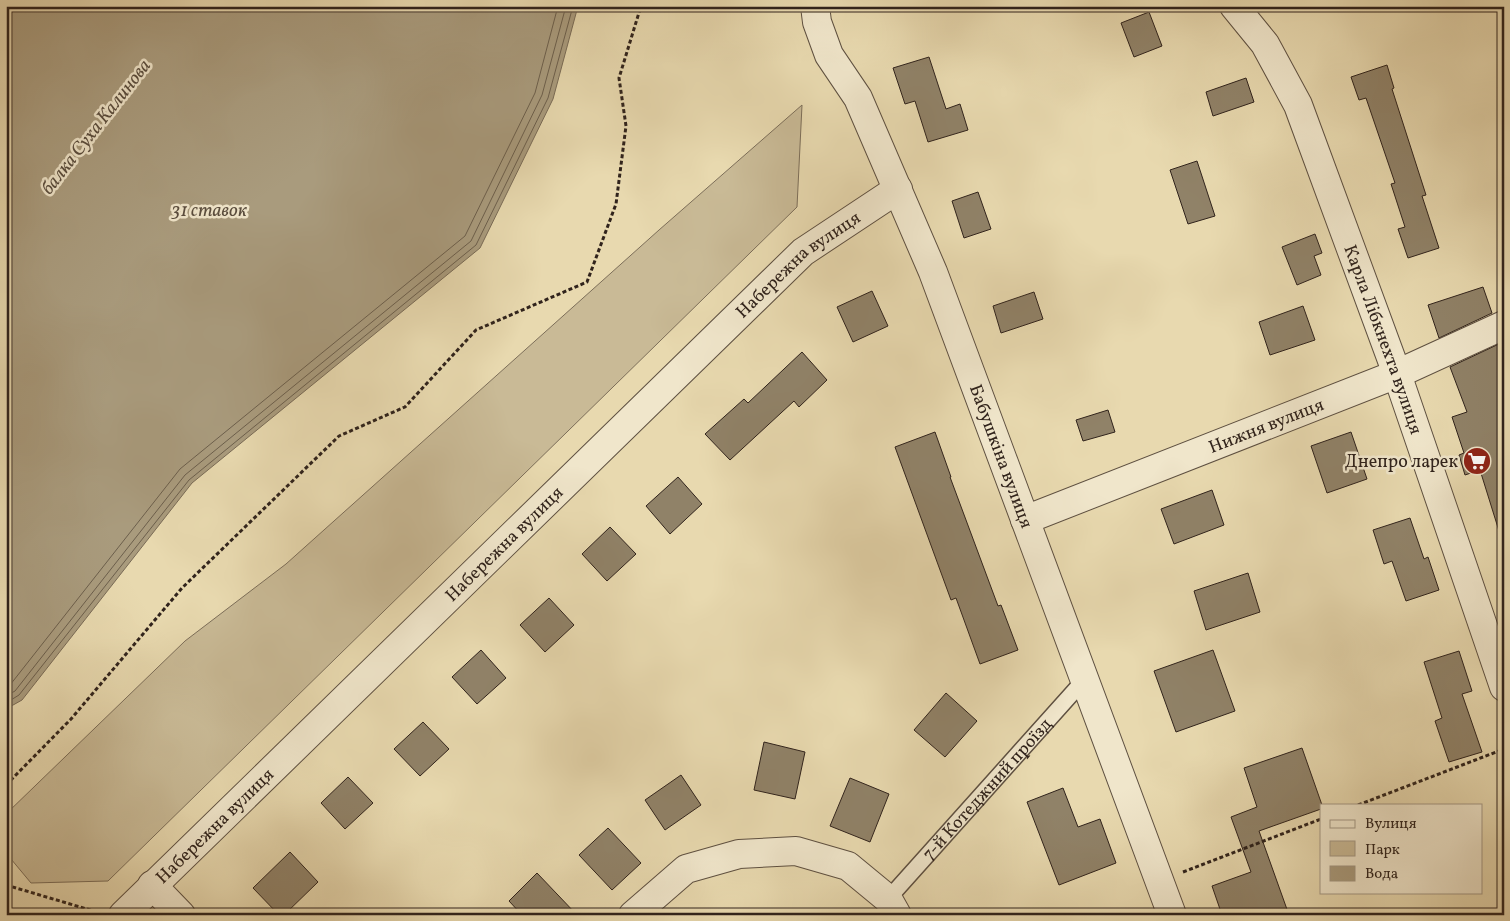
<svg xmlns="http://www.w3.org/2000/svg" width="1510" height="921" viewBox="0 0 1510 921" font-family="Vollkorn,serif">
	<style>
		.green { fill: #c9ba96; stroke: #7c6e59 }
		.water { fill: #a99b7d; stroke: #796b56 }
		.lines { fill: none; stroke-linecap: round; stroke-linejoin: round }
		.shore { stroke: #6c5f4c; stroke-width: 1 }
		.building { fill: #908268; stroke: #30231c }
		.service-casing { stroke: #5e5041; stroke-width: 18 }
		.minor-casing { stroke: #5e5041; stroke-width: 30 }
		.tertiary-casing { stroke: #5e5041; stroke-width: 30 }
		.path { stroke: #30231c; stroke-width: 3; stroke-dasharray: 4 2.5; stroke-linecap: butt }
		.service { stroke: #f0e6cb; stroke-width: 15 }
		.minor { stroke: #f0e6cb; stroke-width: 28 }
		.tertiary { stroke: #f0e6cb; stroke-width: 28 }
		.labels { text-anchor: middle; stroke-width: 5; stroke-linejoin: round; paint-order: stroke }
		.street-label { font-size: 18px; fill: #30231c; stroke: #f0e6cb }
		.poi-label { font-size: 18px; fill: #30231c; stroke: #f0e6cb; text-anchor: end }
		.water-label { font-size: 19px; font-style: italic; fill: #5a4d3e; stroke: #f0e6cb }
	</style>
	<rect width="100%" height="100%" fill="#e8d9af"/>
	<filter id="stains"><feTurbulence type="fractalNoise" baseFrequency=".004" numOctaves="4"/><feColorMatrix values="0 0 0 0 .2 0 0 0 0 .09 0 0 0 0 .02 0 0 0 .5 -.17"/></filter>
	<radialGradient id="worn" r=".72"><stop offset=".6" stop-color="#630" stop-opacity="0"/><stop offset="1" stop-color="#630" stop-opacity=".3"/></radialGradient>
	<polygon class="green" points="802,105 797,207 108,881 31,883 6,853 6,814 185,641 286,564 659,230"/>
	<polygon class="water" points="6,6 578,6 553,99 480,248 192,483 22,700 6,709"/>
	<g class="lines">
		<g class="shore">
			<polyline points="6,687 10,685 180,469 465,236 535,93 558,6"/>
			<polyline points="6,696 15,691 185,475 471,241 542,95 566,6"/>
			<polyline points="6,703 19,695 189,480 476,245 548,98 573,6"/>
		</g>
	</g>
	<g class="building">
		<polygon points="1149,12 1162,46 1134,57 1121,23"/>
		<polygon points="929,57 946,109 960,104 968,130 928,142 915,101 905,104 893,68"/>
		<polygon points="1387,65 1394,88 1392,89 1426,195 1422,196 1439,248 1408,258 1398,229 1405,227 1391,184 1395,183 1366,98 1359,100 1351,77"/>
		<polygon points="1246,78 1254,102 1213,116 1206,92"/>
		<polygon points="1197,161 1215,216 1188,224 1170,170"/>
		<polygon points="978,192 991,229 964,238 952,201"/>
		<polygon points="1315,234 1322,253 1314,256 1321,275 1297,285 1282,247"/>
		<polygon points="1483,287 1492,313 1439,338 1428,305"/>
		<polygon points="872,291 888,326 853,342 837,307"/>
		<polygon points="1034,292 1043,319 1001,333 993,306"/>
		<polygon points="1303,306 1315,340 1270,355 1259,322"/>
		<polygon points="1501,343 1504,351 1504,530 1499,531 1480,470 1465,475 1459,455 1464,453 1452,417 1467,412 1450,367"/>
		<polygon points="802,352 827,380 799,407 794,401 730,460 705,434 744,399 748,403"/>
		<polygon points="1108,410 1115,432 1083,441 1076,420"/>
		<polygon points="935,432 951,477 950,477 998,606 1001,605 1018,650 980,664 956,598 951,600 895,447"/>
		<polygon points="1351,432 1367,479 1327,493 1311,446"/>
		<polygon points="678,477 702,504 670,534 646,506"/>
		<polygon points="1212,490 1224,525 1174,544 1161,509"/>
		<polygon points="1410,518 1424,559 1428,557 1439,590 1406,601 1392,561 1384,564 1373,530"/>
		<polygon points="610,527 636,554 607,581 582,554"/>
		<polygon points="1248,573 1260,612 1206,630 1194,591"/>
		<polygon points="549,598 574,625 545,652 520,625"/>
		<polygon points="481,650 506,678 477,704 452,677"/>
		<polygon points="1213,650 1235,711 1176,732 1154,671"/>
		<polygon points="1459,651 1472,691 1462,694 1482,752 1449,762 1435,721 1442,718 1424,662"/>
		<polygon points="946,693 977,721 945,757 914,730"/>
		<polygon points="423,722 449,749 420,776 394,749"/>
		<polygon points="764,742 805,752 795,799 754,790"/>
		<polygon points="1302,748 1322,805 1321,809 1259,831 1289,915 1222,915 1212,886 1251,872 1231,817 1257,807 1244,768"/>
		<polygon points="681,775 701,805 665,830 645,800"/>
		<polygon points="348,777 373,803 345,829 321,803"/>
		<polygon points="850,778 889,794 870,842 830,826"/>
		<polygon points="1063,788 1078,827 1100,819 1116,863 1059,885 1027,802"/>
		<polygon points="608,828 641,863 612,890 579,855"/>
		<polygon points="290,852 318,882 284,915 279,915 253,888"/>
		<polygon points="537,873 577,915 522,915 509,901"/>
	</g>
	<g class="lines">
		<defs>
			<g id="service">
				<path id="s1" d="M888 899 1085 679"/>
			</g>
			<g id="minor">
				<path id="s2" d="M815 6 817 22 829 55 858 98 933 272 1172 915"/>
				<path id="s3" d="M1025 520 1397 374 1504 325"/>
				<polyline points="152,885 181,915"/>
				<path id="s4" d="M123 915 803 252 898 189"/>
				<polyline points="633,915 686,869 739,854 796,851 848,866 888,899 897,915"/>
			</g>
			<g id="tertiary">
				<path id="s5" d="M1234 6 1265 44 1298 105 1397 374 1504 687"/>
			</g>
		</defs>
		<use href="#service" class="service-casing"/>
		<use href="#minor" class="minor-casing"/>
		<use href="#tertiary" class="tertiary-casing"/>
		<g class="path">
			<polyline points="6,785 71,719 182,588 339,436 405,407 476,330 587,282 616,204 626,126 619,78 641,6"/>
			<polyline points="1358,805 1504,749"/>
			<polyline points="1183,872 1321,819"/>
			<polyline points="6,885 97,912"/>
		</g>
		<use href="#service" class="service"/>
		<use href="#minor" class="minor"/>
		<use href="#tertiary" class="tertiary"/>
	</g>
	<defs>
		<symbol id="supermarket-disc" viewBox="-11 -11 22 22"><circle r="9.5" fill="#8f2418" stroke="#f0e6cb"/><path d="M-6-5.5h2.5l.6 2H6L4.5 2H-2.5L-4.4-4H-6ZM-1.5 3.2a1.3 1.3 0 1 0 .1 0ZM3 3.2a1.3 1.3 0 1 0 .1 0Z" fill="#fff"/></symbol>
	</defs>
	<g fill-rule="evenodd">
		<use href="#supermarket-disc" x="1461" y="445" width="32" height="32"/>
	</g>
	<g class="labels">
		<g class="street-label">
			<text dy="6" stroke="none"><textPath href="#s4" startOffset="938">Набережна вулиця</textPath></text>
			<text dy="6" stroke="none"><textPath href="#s5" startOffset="368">Карла Лібкнехта вулиця</textPath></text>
			<text dy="6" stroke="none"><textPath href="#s3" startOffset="259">Нижня вулиця</textPath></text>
			<text dy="6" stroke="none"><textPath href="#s2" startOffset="489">Бабушкіна вулиця</textPath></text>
			<text dy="6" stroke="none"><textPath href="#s4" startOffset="532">Набережна вулиця</textPath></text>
			<text dy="6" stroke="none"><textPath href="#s1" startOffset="148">7-й Котеджний проїзд</textPath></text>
			<text dy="6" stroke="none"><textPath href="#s4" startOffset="128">Набережна вулиця</textPath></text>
		</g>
		<g class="poi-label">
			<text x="1458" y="467">Днепро ларек</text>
		</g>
		<g class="water-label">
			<text transform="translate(95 126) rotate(-52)" y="7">балка Суха Калинова</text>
			<text x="209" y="216">31 ставок</text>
		</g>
	</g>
	<rect width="1510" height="921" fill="none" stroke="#e8d9af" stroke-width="25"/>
	<rect x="8" y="8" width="1495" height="906" fill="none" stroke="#30231c" stroke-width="2.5"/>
	<rect x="12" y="12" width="1485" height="896" fill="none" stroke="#30231c"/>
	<rect x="1320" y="804" width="162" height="90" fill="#f0e6cb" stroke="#a39885"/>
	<rect x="1330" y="820" width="25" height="8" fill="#f0e6cb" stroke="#a39885"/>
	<text x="1365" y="828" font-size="15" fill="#30231c">Вулиця</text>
	<rect x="1330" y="841" width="25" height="15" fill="#c9ba96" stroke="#a39885"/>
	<text x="1365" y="854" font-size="15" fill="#30231c">Парк</text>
	<rect x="1330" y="866" width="25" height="15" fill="#a99b7d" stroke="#a39885"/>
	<text x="1365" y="878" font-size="15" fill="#30231c">Вода</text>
	<rect width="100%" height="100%" filter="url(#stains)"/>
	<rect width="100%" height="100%" fill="url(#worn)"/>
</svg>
